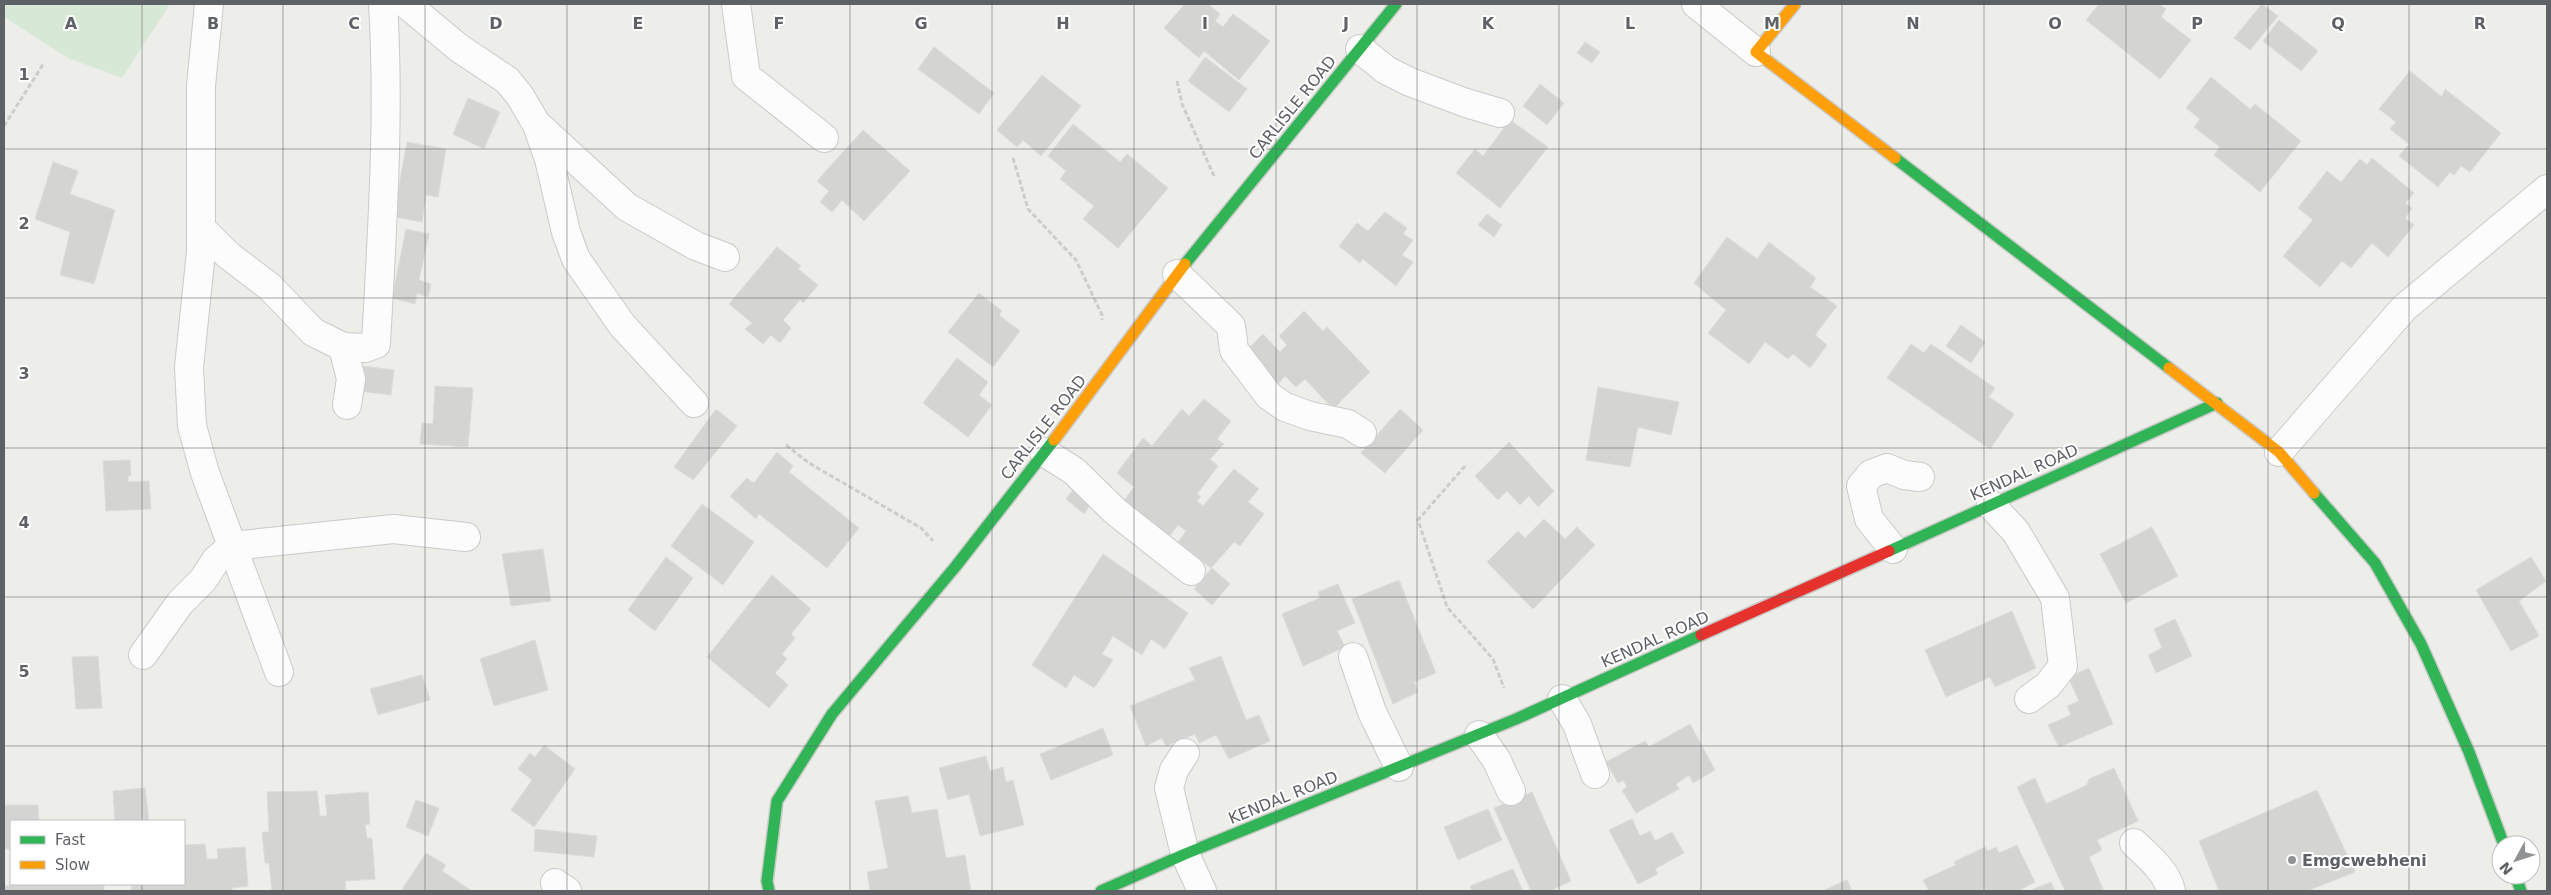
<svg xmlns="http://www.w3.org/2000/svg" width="2551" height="895" viewBox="0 0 2551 895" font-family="'DejaVu Sans',sans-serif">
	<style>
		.green { fill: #d8e8d6 }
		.building { fill: #d4d4d2; stroke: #dcdcd8 }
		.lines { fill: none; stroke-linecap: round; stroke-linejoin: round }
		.street-casing { stroke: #cacbca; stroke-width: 30 }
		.fast-casing { stroke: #c9c9c9; stroke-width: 14 }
		.slow-casing { stroke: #c9c9c9; stroke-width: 14 }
		.jam-casing { stroke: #c9c9c9; stroke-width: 14 }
		.path { stroke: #cacecc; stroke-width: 3; stroke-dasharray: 5 2.5; stroke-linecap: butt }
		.street { stroke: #fcfcfc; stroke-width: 28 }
		.fast { stroke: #30b455; stroke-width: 11 }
		.slow { stroke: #ff9f0a; stroke-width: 11 }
		.jam { stroke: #e5322d; stroke-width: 11 }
		.grid { fill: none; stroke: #5e6166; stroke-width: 1; stroke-opacity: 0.55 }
		.poi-dot { fill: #909294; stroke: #fff; stroke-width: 2 }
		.labels { text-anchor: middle; stroke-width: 4; stroke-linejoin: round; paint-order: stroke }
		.street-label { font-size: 16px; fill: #5e6166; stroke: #fff }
		.poi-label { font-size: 16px; font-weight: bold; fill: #5e6166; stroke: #fff; text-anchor: start }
		.grid-label { font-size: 16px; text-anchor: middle; font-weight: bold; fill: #5e6166; stroke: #fff; stroke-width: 4; stroke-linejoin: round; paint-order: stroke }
	</style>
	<rect width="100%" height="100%" fill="#edede9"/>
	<polygon class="green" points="4,4 170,4 122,78 68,58 4,17"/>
	<g class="building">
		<polygon points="1185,4 1208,4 1220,14 1215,21 1223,27 1233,14 1270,41 1239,80 1204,51 1199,58 1164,28"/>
		<polygon points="2099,4 2159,4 2166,9 2161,17 2191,40 2160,79 2086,20"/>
		<polygon points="2262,4 2278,16 2250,50 2234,38"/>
		<polygon points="2279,20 2318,51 2301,71 2263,41"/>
		<polygon points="1585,42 1600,52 1592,63 1577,53"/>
		<polygon points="934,47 994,93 979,114 918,69"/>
		<polygon points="1205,57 1247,89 1229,112 1188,81"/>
		<polygon points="2410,71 2442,97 2445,89 2501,133 2470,172 2461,166 2454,175 2450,172 2438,187 2399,156 2409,144 2390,129 2396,122 2379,109"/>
		<polygon points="1042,75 1081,106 1041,156 1023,140 1017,147 997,130"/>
		<polygon points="2211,77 2250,109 2255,104 2301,141 2260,192 2214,155 2220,147 2194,127 2200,119 2186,108"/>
		<polygon points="1540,84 1564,103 1547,125 1523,106"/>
		<polygon points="468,98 500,112 484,149 453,134"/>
		<polygon points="1510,120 1548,147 1500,208 1456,173 1475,149 1483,156"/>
		<polygon points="1073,124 1120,162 1127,154 1168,188 1118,248 1083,219 1094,206 1060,179 1066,171 1048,156"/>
		<polygon points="863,130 910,171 864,221 842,200 832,212 820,202 829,191 817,181"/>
		<polygon points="407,142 446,149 438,197 426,195 422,222 384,215 389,185 399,186"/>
		<polygon points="2372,158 2414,193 2405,203 2412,208 2405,218 2414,225 2388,257 2372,243 2351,268 2342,261 2320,287 2283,256 2313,220 2298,208 2327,171 2341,182 2360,159 2367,165"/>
		<polygon points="53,162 78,171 70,194 115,210 94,284 60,275 70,232 35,219"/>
		<polygon points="1385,212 1407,228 1403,234 1413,240 1402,255 1413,262 1396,286 1363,259 1360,263 1339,246 1357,223 1368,231"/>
		<polygon points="1487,214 1502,225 1494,237 1478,225"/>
		<polygon points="406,229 429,234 419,280 431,284 428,297 417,293 415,304 392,298"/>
		<polygon points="1727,237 1757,259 1769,242 1816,278 1810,287 1837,306 1815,335 1827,345 1810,368 1793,354 1788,359 1765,342 1749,364 1708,333 1726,310 1694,283"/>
		<polygon points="777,247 801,266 798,269 818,285 803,303 800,300 783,320 791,328 780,343 771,335 763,344 745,329 752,323 729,304"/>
		<polygon points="979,293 1002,311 999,315 1020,331 993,367 948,332"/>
		<polygon points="1304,311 1323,331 1327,327 1370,372 1333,409 1305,379 1296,387 1285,376 1278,384 1245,352 1263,334 1280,352 1287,345 1279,336"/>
		<polygon points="1961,325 1985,342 1971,363 1946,346"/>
		<polygon points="1911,344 1924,353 1931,344 1995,388 1989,397 2014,414 1990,449 1887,378"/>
		<polygon points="957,358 988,382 979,395 992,405 968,437 923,403"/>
		<polygon points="363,366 394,370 391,395 359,391"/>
		<polygon points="435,386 473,388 468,447 420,444 422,423 433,424"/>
		<polygon points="1598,387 1679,402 1671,435 1638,427 1630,467 1586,460"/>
		<polygon points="1204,399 1231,421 1217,439 1224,444 1210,459 1218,466 1197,494 1201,497 1197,501 1203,506 1234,469 1259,489 1248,502 1264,514 1240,546 1234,542 1211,568 1178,542 1186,531 1178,525 1167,539 1123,502 1134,487 1117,473 1143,438 1152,446 1182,409 1189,416"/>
		<polygon points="716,409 737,426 693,480 674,467"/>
		<polygon points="1400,409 1423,430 1385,473 1361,453"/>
		<polygon points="1509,442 1554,491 1538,507 1529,496 1520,505 1507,491 1498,500 1475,476"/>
		<polygon points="777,452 793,466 789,472 859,528 827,568 759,514 756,519 730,496 747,478 754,483"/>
		<polygon points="130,460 131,476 128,476 128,482 149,481 151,509 106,511 103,461"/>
		<polygon points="1074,488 1092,502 1084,514 1066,499"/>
		<polygon points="702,504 754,542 723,585 671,546"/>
		<polygon points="1544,519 1565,539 1577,527 1595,545 1533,609 1487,562 1518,531 1525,538"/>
		<polygon points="2152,527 2178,576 2126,603 2100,554"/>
		<polygon points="543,549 551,601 511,606 502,554"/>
		<polygon points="1103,554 1188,613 1165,649 1151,639 1142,655 1113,636 1102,654 1113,660 1094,688 1074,675 1066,688 1032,665"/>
		<polygon points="666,557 693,578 655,631 628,610"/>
		<polygon points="2531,557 2546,581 2519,601 2539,636 2511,651 2476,590"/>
		<polygon points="1212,568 1230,584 1212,605 1194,589"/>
		<polygon points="772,575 811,609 791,634 795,638 782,654 787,659 775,673 788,685 769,708 707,657"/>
		<polygon points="1399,580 1436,673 1414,682 1418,692 1393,704 1352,599"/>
		<polygon points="1338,584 1355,623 1337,631 1345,647 1303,666 1282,614 1320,598 1318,592"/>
		<polygon points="2012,611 2036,668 1995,687 1990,677 1946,697 1925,650"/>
		<polygon points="2175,619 2192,656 2156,673 2148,655 2162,648 2154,629"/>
		<polygon points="535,640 548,690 494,706 480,659"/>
		<polygon points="98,656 102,708 76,709 72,657"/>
		<polygon points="1221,656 1246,720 1259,715 1270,741 1229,759 1216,735 1199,743 1195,734 1166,746 1162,738 1146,746 1130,706 1195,680 1189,668"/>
		<polygon points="2089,668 2113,724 2059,747 2048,725 2071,715 2067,706 2079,701 2068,677"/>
		<polygon points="422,675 430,700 378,715 370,689"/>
		<polygon points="1690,724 1715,770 1693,783 1689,775 1676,784 1679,789 1636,813 1622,790 1627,787 1623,780 1618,783 1606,762 1645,741 1649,747"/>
		<polygon points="1103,728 1113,755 1051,780 1040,754"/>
		<polygon points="544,745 575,769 534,827 511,810 532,780 518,769 530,753 535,757"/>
		<polygon points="986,756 990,771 1003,767 1006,782 1013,780 1024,825 980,836 969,794 948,800 939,768"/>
		<polygon points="2114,768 2138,821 2097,840 2102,850 2089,857 2104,891 2065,891 2017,787 2035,778 2046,804 2087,785 2089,779"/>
		<polygon points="145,788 149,821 115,821 113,791"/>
		<polygon points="2317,790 2355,872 2307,891 2219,891 2199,841"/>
		<polygon points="317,791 320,816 327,816 325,795 368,792 370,824 365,825 367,838 372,838 375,879 345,881 346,891 272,891 269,863 265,863 262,832 269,832 267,792"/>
		<polygon points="1532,792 1571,881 1550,891 1531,891 1494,808"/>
		<polygon points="908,796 912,813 937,809 946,858 965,855 971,891 870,891 867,872 888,868 875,801"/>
		<polygon points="416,800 439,808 428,836 406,827"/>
		<polygon points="4,805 38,805 39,821 11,821 11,849 4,849"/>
		<polygon points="1488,809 1502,840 1458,860 1444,827"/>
		<polygon points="1632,819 1640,836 1650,831 1655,841 1672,832 1684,853 1655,869 1658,874 1638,884 1609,830"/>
		<polygon points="535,829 597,836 594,857 534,851"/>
		<polygon points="205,844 207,859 218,859 217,849 245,847 248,886 232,888 232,891 132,891 131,884 184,884 184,845"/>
		<polygon points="2017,845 2035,882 2018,891 1929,891 1923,880 1956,865 1954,862 1985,847 1988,851 1996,847 1999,853"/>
		<polygon points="426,853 446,865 442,871 472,891 401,891"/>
		<polygon points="1513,869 1523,891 1472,891 1470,886"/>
		<polygon points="1847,880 1852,891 1822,891"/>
		<polygon points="2051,882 2055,891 2029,891"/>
		<polygon points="18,884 104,884 104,891 4,891 4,886"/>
	</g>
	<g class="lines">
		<defs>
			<g id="street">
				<polyline points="209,4 201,86 201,252 189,367 192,426 205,473 279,672"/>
				<polyline points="406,4 459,48 507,80 520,96 537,125 549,159 566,232 576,259 622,325 694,403"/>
				<polyline points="736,4 746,76 824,138"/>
				<polyline points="1696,4 1756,52"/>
				<polyline points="1360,49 1386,70 1410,82 1466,103 1500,113"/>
				<polyline points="540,127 627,207 696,246 725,257"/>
				<polyline points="201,228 228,255 270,287 313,332 343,347 351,379 347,405"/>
				<polyline points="1177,274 1231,326 1234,350 1269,396 1285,407 1310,416 1348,424 1362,433"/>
				<path d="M343 347 365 348 376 344C382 231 390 117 383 4"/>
				<polyline points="1044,452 1074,471 1116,512 1191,571"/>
				<polyline points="2279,452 2404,308 2547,189"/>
				<polyline points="1991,505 2016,532 2055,598 2063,666 2048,685 2029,699"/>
				<polyline points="1893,549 1869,519 1861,486 1871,474 1887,468 1904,475 1920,477"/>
				<polyline points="143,655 180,603 203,580 216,560 232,546 393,529 466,537"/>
				<polyline points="1353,657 1372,712 1399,767"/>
				<polyline points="1562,699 1577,724 1595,774"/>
				<polyline points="1479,735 1496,759 1511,791"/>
				<polyline points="1185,753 1174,770 1169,788 1185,854 1202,891"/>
				<path d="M2134 843C2147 855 2168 873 2171 891"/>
				<polyline points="555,883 567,891"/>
			</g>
			<g id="fast">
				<polyline points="1895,158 2169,368"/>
				<polyline points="1185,264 1396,4"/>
				<polyline points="2314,493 2375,563 2421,644 2469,752 2504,845"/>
				<polyline points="1889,551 2217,403"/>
				<polyline points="2515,875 2521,891"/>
				<polyline points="769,891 767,881 777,801 832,714 956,566 1054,440"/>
				<polyline points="1101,891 1185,854 1516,719 1701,635"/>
			</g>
			<g id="slow">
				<polyline points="1795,4 1756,52 1895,158"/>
				<polyline points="2169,368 2279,452 2314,493"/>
				<polyline points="1054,440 1185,264"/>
			</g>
			<polyline id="jam" points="1701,635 1889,551"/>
		</defs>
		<use href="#street" class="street-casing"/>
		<use href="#fast" class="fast-casing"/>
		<use href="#slow" class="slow-casing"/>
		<use href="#jam" class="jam-casing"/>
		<g class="path">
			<polyline points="1177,81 1182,104 1214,176"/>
			<polyline points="4,126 44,63"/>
			<polyline points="1013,158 1028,209 1076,260 1102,315 1102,320"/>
			<polyline points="786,445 809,463 921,528 933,541"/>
			<polyline points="1465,466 1418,520 1447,607 1493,659 1504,688"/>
		</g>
		<use href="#street" class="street"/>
		<use href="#fast" class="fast"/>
		<use href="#slow" class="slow"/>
		<use href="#jam" class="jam"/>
	</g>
	<path class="grid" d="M142 4V821M283 4V891M425 4V891M567 4V891M709 4V891M850 4V891M992 4V891M1134 4V891M1276 4V891M1417 4V891M1559 4V891M1701 4V891M1842 4V891M1984 4V891M2126 4V891M2268 4V891M2409 4V891M4 149H2547M4 298H2547M4 448H2547M4 597H2547M4 746H2547M142 884V891"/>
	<circle class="poi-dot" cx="2292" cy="860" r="5"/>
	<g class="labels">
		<g class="street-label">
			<text transform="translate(1292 107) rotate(-51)" y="6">CARLISLE ROAD</text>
			<text transform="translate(1043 427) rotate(-52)" y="6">CARLISLE ROAD</text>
			<text transform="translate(2024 472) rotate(-24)" y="6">KENDAL ROAD</text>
			<text transform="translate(1655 639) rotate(-24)" y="6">KENDAL ROAD</text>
			<text transform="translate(1283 797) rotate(-22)" y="6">KENDAL ROAD</text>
		</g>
		<g class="poi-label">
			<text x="2302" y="866">Emgcwebheni</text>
		</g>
	</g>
	<g class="grid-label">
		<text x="71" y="29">A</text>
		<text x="213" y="29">B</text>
		<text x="354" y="29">C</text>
		<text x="496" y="29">D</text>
		<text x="638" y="29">E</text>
		<text x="779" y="29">F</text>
		<text x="921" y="29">G</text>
		<text x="1063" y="29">H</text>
		<text x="1205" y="29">I</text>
		<text x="1346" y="29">J</text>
		<text x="1488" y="29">K</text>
		<text x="1630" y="29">L</text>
		<text x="1772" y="29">M</text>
		<text x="1913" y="29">N</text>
		<text x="2055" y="29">O</text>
		<text x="2197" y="29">P</text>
		<text x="2338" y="29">Q</text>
		<text x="2480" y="29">R</text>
		<text x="24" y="80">1</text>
		<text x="24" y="229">2</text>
		<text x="24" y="379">3</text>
		<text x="24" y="528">4</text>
		<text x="24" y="677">5</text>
	</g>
	<rect width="2551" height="895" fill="none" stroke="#5e6166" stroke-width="10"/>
	<rect x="10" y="820" width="175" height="65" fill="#ffffff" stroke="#bfc0c2"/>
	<rect x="20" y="836" width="25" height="8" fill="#30b455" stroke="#bfc0c2"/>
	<text x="55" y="845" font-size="15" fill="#5e6166">Fast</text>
	<rect x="20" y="861" width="25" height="8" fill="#ff9f0a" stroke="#bfc0c2"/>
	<text x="55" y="870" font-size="15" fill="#5e6166">Slow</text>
	<g transform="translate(2516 860) rotate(230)"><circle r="24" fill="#ffffff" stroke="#bfc0c2"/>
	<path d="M0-4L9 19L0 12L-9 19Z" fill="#909294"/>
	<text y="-8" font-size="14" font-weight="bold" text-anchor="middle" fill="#5e6166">N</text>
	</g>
</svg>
